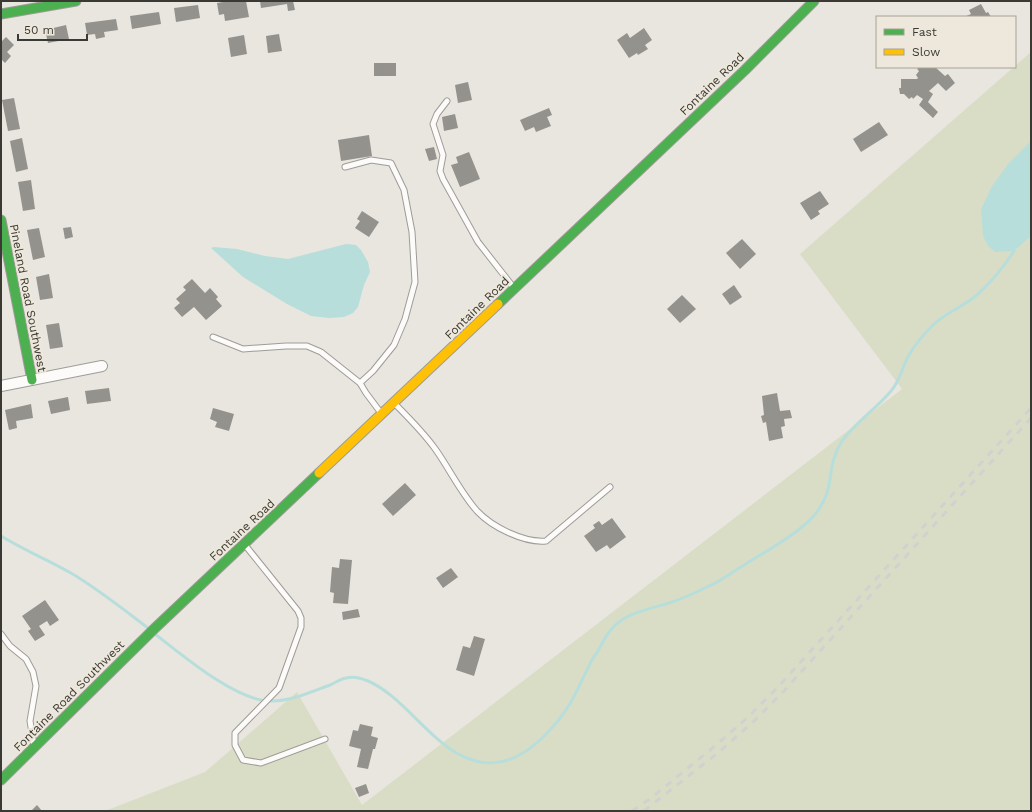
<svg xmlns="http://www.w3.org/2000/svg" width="1032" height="812" viewBox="0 0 1032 812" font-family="'Work Sans',sans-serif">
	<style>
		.green { fill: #daddc6 }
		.water { fill: #b7dedb }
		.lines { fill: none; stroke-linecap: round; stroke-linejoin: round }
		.stream { stroke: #b7dedb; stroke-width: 3 }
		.building { fill: #94928d }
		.lane-casing { stroke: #9e9c97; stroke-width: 7 }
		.street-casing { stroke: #9e9c97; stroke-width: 12 }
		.fast-casing { stroke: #9e9c97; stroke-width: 11 }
		.slow-casing { stroke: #9e9c97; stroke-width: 11 }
		.lane { stroke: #fcfbfa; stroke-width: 5 }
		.street { stroke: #fcfbfa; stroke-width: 10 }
		.fast { stroke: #4caf50; stroke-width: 9 }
		.slow { stroke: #ffc107; stroke-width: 9 }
		.rail { stroke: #d1d1cf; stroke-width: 3; stroke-dasharray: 7 7; stroke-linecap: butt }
		.labels { text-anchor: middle; stroke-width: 4; stroke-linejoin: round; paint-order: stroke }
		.street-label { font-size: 12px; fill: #3b3934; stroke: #ede8db }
	</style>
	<rect width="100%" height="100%" fill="#e9e6df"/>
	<polygon class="green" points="1031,52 1031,811 105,811 205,772 297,692 362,805 902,389 800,254"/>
	<g class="water">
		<polygon points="1031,141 1031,236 1014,251 995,252 988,246 983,236 981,209 992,186 1008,164"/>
		<polygon points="346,244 356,245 361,250 368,262 370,272 364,285 358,307 353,313 344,317 329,318 311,316 287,304 243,277 211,248 214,247 237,249 265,256 288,259"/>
	</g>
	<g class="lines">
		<g class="stream">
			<path d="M1 536C24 550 48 560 71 573 98 589 123 609 148 628"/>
			<path d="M155 634C182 655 235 700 269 701 290 702 311 692 330 685 335 683 340 679 346 678 354 676 361 678 368 681 415 701 448 779 508 760 533 752 558 724 571 702 578 690 583 677 589 666 591 660 595 656 598 651 602 644 605 637 610 631 624 612 651 609 672 602 684 598 697 592 709 586 721 581 732 572 744 565 763 553 784 542 802 527 817 515 828 499 830 479 832 465 834 453 842 441 856 422 876 409 891 391 900 381 902 367 909 355 915 344 925 333 934 324 946 313 960 308 973 298 990 285 1002 269 1014 251"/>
		</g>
	</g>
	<g class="building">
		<polygon points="229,1 246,1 249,17 225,21 224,14 219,15 217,3"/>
		<polygon points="260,1 293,1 295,10 288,11 287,4 261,8"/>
		<polygon points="981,4 986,13 988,12 991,17 964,17 971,14 969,10"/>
		<polygon points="198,5 200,18 176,22 174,8"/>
		<polygon points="159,12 161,24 132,29 130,16"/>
		<polygon points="116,19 118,30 104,32 105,37 96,39 95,34 87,35 85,23"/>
		<polygon points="66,25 69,39 48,43 45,30"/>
		<polygon points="644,28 652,40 645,45 648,49 638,55 637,53 629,58 617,40 627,33 630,38"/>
		<polygon points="279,34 282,51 268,53 266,36"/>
		<polygon points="244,35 247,54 231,57 228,38"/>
		<polygon points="6,37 14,45 7,52 11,56 5,63 1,59 1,42"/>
		<rect x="374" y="63" width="22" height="13"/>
		<polygon points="920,67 935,67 945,76 948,74 955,83 946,91 938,83 929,91 933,94 928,102 938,112 933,118 919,105 923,99 917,95 913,99 912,97 909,99 904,94 900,94 899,88 901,88 901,79 917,79 918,78 916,75 919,71 917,69"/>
		<polygon points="468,82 472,100 458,103 455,85"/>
		<polygon points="14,98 20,129 8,131 2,100"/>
		<polygon points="549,108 552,115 547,117 551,126 536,132 534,127 525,131 520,120"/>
		<polygon points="455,114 458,128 444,131 442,117"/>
		<polygon points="879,122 888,135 861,152 853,139"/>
		<polygon points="369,135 372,156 341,161 338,140"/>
		<polygon points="22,138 28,169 16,172 10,141"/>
		<polygon points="434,147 437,159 429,161 425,149"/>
		<polygon points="469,152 480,179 460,187 451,165 458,163 456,157"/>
		<polygon points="31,180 35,209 23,211 18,182"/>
		<polygon points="820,191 829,204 818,211 820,214 811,220 800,203"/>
		<polygon points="362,211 379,222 369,237 355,228 360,221 357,219"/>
		<polygon points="71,227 73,237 65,239 63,228"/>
		<polygon points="39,228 45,257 33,260 27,230"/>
		<polygon points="742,239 756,254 740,269 726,253"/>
		<polygon points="49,274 53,298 40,300 36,277"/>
		<polygon points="192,279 205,293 210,288 218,297 216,299 222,306 206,320 194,307 182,317 174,308 180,303 176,299 186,290 183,287"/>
		<polygon points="734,285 742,297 730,305 722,294"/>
		<polygon points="682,295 696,309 680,323 667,309"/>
		<polygon points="59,323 63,347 50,349 46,325"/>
		<polygon points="109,388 111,401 87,404 85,391"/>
		<polygon points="777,393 780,411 790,410 792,418 784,419 785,426 781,427 783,438 769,441 766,422 763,423 761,416 764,415 762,396"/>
		<polygon points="68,397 70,410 51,414 48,401"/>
		<polygon points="31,404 33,418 16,421 17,428 9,430 5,410"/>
		<polygon points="213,408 234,414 229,431 215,427 217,422 210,419"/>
		<polygon points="405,483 416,495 393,516 382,504"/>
		<polygon points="612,518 626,537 610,549 607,545 596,552 584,536 595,528 593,525 599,521 602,525"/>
		<polygon points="340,559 352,560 348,604 333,603 334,593 330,592 332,567 339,568"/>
		<polygon points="451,568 458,577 443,588 436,578"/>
		<polygon points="45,600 59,620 50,626 47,621 39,626 45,635 35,641 28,631 31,629 22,616"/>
		<polygon points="358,609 360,617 343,620 342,612"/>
		<polygon points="474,636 485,639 474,676 456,670 463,646 470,648"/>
		<polygon points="360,724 373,727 371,736 378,738 375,749 373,749 368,769 357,767 361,749 349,746 353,730 358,731"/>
		<polygon points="366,784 369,793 359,797 355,788"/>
		<polygon points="37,805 42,811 31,811"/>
	</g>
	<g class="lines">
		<defs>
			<g id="lane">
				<polyline points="447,101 437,114 433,124 443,155 440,171 443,179 478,242 514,288"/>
				<polyline points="345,167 371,160 391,163 404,190 412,232 415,282 405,319 394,345 373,371 360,383 366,393 381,413"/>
				<polyline points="213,337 243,349 286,346 307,346 321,352 360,383"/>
				<path d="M395 404C409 418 424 433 436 450 450 470 461 493 477 511 492 527 524 543 546 541L610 487"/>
				<polyline points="245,545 298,611 301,618 301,627 279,688 235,733 235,745 243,760 261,763 325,739"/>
				<polyline points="1,634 10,646 26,659 33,672 36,686 30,721 34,745"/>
			</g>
			<polyline id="street" points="1,386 102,366"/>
			<g id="fast">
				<polyline points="1,14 76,1"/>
				<polyline points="1,220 32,380"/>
				<polyline points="498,304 745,70 814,1"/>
				<polyline points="1,780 154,629 319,473"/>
			</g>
			<polyline id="slow" points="319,473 498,304"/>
		</defs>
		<use href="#lane" class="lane-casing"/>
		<use href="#street" class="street-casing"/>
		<use href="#fast" class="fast-casing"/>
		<use href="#slow" class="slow-casing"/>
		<use href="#lane" class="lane"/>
		<use href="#street" class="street"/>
		<use href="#fast" class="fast"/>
		<use href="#slow" class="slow"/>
		<g class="rail">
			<polyline points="632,811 651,798 715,746 747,718 778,687 1031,408"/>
			<polyline points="644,811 719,752 752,723 783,692 1031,418"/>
		</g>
	</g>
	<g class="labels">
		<g class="street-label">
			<text transform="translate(712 84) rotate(-44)" y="4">Fontaine Road</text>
			<text transform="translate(28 298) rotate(79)" y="4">Pineland Road Southwest</text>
			<text transform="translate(477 308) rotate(-44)" y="4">Fontaine Road</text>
			<text transform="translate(242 530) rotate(-43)" y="4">Fontaine Road</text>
			<text transform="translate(69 696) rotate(-45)" y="4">Fontaine Road Southwest</text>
		</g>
	</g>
	<rect width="1032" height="812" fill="none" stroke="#3b3934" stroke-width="4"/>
	<rect x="876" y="16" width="140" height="52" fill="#ede8db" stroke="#a6a298"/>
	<rect x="884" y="29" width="20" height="6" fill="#4caf50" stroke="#a6a298"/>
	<text x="912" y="36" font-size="12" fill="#3b3934">Fast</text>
	<rect x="884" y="49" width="20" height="6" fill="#ffc107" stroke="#a6a298"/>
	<text x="912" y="56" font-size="12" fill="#3b3934">Slow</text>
	<path d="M18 34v6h69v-6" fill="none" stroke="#3b3934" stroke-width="2"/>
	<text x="24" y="34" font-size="12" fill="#3b3934" stroke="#ede8db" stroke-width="3" paint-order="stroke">50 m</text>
</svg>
